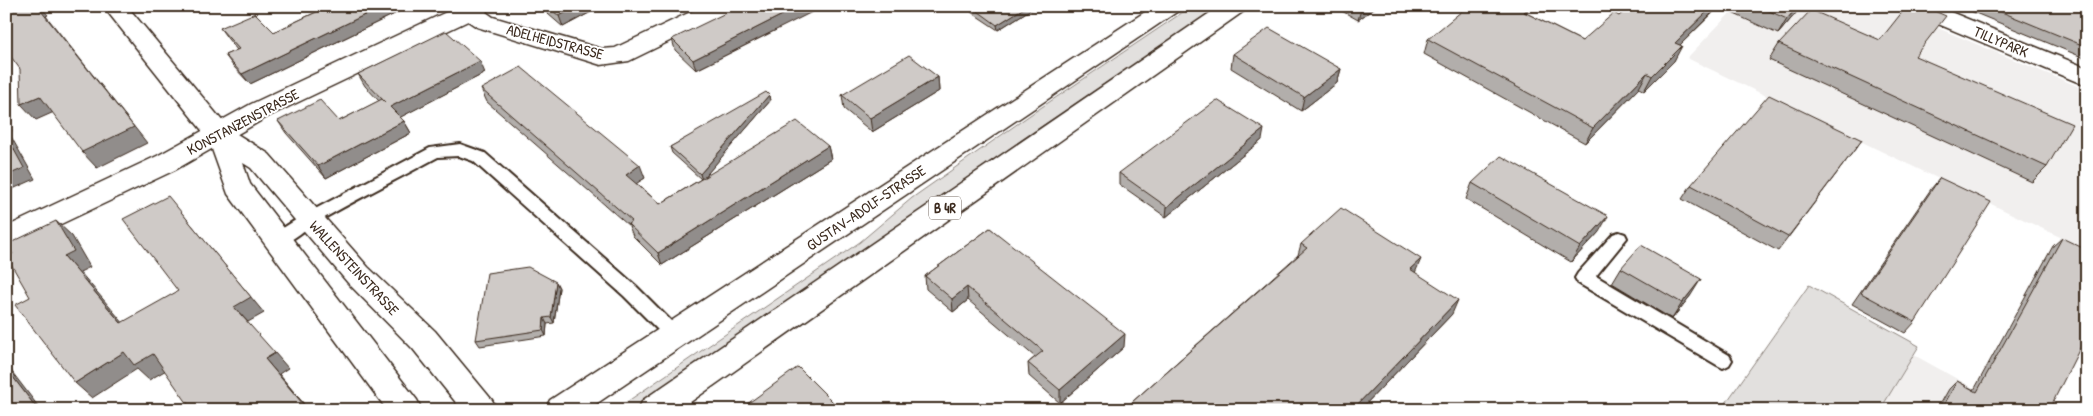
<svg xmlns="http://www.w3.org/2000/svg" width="2093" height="416" viewBox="0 0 2093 416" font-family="'Patrick Hand',sans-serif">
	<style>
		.built { fill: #f1efee }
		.green { fill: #e2e0de; stroke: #8e857e }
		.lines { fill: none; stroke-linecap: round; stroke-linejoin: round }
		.service-casing { stroke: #3b2a1e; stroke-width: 4 }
		.minor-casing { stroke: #3b2a1e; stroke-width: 3 }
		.tertiary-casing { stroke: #3b2a1e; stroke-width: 3 }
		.primary-casing { stroke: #3b2a1e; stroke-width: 3 }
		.service { fill: #fff; fill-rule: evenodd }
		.minor { fill: #fff; fill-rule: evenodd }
		.tertiary { fill: #fff; fill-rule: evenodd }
		.primary { fill: #fff; fill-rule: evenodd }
		.wall { fill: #b2aeab; stroke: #3b2a1e }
		.shaded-wall { fill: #918d8b; stroke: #3b2a1e }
		.building { fill: #cfcac7; stroke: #3b2a1e }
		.labels { text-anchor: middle; stroke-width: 4; stroke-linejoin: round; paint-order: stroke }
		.shield { fill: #fff; stroke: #766a62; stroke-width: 1 }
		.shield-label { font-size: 14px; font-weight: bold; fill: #3b2a1e }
		.street-label { font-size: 15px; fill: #3b2a1e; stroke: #fff }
	</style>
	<rect width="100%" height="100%" fill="#fff"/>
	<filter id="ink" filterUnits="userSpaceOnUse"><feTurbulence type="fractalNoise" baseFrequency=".02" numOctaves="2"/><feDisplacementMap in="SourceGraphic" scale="10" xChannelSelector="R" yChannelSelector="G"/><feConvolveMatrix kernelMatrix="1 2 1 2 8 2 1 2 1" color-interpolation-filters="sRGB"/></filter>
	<g filter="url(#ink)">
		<g class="built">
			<polygon points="1737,6 1885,6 2087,90 2087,250 1687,58"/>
			<polygon points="1914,355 2013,410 1880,410"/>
		</g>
		<g class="green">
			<polygon points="1192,6 1220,6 1023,139 632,410 615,410 860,242 912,198 1030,115"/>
			<polygon points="1809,285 1919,346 1880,410 1721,410"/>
		</g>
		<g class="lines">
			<defs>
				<g id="service">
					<path d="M460 144 485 153 636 286 680 330 683 335 680 340 674 342 668 340 624 296 473 161 459 156 438 157C396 180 353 201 312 225 301 232 286 248 272 243L270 239 272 235 302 216 430 148Z"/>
					<polygon points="1619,232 1625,234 1627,238 1596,276 1729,355 1732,360 1729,365 1723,368 1717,365 1578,283 1575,278 1578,273 1613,234"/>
				</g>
				<g id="minor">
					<polygon points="459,6 490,6 486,12 493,17 602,49 615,48 703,6 734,6 731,11 629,61 601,65 477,27 468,21 269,116 175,170 6,250 6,227 157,156 251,104"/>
					<polygon points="1904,6 1936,6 2087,68 2087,86 1907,11"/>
				</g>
				<polygon id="tertiary" points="103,6 127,6 229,129 269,154 368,267 435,331 492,400 497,410 462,410 413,349 348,283 251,168 243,163 250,184 417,400 422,410 387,410 228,194 208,138"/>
				<g id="primary">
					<polygon points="1154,6 1181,6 1178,11 587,410 545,410 550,400"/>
					<polygon points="1220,6 1247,6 1244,11 679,410 638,410 643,400"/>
				</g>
			</defs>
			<use href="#service" class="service-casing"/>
			<use href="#minor" class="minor-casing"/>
			<use href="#tertiary" class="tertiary-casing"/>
			<use href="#primary" class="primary-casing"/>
			<use href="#service" class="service"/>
			<use href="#minor" class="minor"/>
			<use href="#tertiary" class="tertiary"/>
			<use href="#primary" class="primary"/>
		</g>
		<g class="wall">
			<polygon points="329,6 411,6 250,84 233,66 225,55 237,50 228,39 220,28 274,32"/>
			<polygon points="540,6 602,6 563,27 541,8"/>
			<polygon points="1036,6 998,30 971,12 970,7"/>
			<polygon points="1333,6 1377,6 1358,20"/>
			<polygon points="1630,6 1802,6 1778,34 1719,7 1680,45 1674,61 1644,91 1639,88 1585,143 1424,54 1428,39 1528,9 1526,13 1582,41 1619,16"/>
			<polygon points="1971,6 2087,6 2087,59 1968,10"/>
			<polygon points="776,30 696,70 675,50 672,39"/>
			<polygon points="1779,44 1915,56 2047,167 2032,182 1769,60"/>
			<polygon points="1233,54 1341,69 1337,83 1301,111 1231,68"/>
			<polygon points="485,73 400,117 404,121 411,133 326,178 286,133 278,121 339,121 379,101 365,86 358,74"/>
			<polygon points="938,77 939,91 872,132 844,109 842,95"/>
			<polygon points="481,89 645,178 636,183 660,204 701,179 672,153 670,147 769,95 770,101 704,177 828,146 831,159 662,265 633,236 629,226 487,102"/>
			<polygon points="1262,140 1166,217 1119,184 1119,173"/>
			<polygon points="1862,140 1778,251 1682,199 1691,185"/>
			<polygon points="1940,178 1915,322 1905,333 1852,304 1931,189"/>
			<polygon points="1472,183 1599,232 1571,262 1466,199"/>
			<polygon points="990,228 1124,347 1060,403 1029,376 1028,363 1035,357 968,300 953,312 926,289 925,276"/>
			<polygon points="2062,238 2049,410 1937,410 1949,389 1957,381 1974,390 2053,246"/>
			<polygon points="1301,244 1416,273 1452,314 1360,410 1123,410 1298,255"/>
			<polygon points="1621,268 1691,295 1672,319 1612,283"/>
			<polygon points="556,282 559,288 554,323 547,324 546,336 480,346 476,340"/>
		</g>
		<g class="shaded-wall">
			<polygon points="37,6 40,6 48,15 46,16 147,143 97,168 82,152"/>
			<polygon points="383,6 411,6 250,84 242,74"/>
			<polygon points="578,6 602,6 563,27 559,16"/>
			<polygon points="800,6 824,6 696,70 693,60"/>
			<polygon points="1027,6 1036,6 998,30 997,25"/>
			<polygon points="1362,6 1377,6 1358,20"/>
			<polygon points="1713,6 1719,6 1667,58 1675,43"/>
			<polygon points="1798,6 1802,6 1778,34 1787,19"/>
			<polygon points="1682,46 1674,61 1644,91 1652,76"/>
			<polygon points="480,61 485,73 397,119 390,107"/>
			<polygon points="1341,69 1337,83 1301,111 1304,97"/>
			<polygon points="1647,73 1639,88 1585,143 1593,128"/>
			<polygon points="938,77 939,91 872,132 870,118"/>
			<polygon points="769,95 770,101 702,180 700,174"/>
			<polygon points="40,96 54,112 36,120 21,104"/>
			<polygon points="404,121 411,133 326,178 318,166"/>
			<polygon points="6,122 12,131 9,133 35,179 6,192"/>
			<polygon points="1264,129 1262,140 1166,217 1167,207"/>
			<polygon points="828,146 831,159 662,265 658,253"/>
			<polygon points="640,165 645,178 631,187 626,175"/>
			<polygon points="181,212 264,313 248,322 234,307"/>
			<polygon points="1608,216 1599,232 1571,262 1580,247"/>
			<polygon points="56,221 72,236 90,267 80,272 136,338 121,323 64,256"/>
			<polygon points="1421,259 1415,273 1410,269"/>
			<polygon points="1701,279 1691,295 1672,319 1682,303"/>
			<polygon points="556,282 559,288 554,323 551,317"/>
			<polygon points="967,287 968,300 953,312 952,299"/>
			<polygon points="1458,300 1452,314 1360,410 1352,410"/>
			<polygon points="544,318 547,324 546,336 543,330"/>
			<polygon points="1125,334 1124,347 1060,403 1060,390"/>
			<polygon points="124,352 153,354 168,369 149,380 137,369 92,398 75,383"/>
			<polygon points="275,353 288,368 279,374 309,410 265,359"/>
			<polygon points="6,364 41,410 38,410 6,368"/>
		</g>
		<g class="building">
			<polygon points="6,6 37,6 134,127 82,152 40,96 21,104 20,69 6,50"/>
			<polygon points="329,6 383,6 242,74 225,55 239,49 220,28 255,13 274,32"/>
			<polygon points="547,6 578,6 559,16"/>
			<polygon points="740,6 800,6 693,60 672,39"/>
			<polygon points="971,6 1027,6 997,25"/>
			<polygon points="1468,6 1523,6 1528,9 1524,12 1582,41 1614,13 1619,16 1630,6 1713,6 1675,43 1682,46 1652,76 1647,73 1593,128 1428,39"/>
			<polygon points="1758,6 1798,6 1787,19"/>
			<polygon points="1907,6 1923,6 1946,16 1915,56 2072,124 2047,167 1779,44 1811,10 1880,40"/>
			<polygon points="1987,6 2087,6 2087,47"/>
			<polygon points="1269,28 1341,69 1304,97 1233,54"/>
			<polygon points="446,31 480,61 390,107 404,121 318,166 278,121 320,100 339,121 382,99 385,102 358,74"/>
			<polygon points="909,55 938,77 870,118 842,95"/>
			<polygon points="521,67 640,165 626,175 660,204 797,121 828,146 658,253 628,224 632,221 481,89"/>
			<polygon points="766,92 769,95 700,174 670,147"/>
			<polygon points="1769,95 1862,140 1788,237 1691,185"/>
			<polygon points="1217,100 1264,129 1167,207 1119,173"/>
			<polygon points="6,135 24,168 6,176"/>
			<polygon points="1501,156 1608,216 1580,247 1472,183"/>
			<polygon points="1940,178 1991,202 1915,322 1861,293"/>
			<polygon points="168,196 251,297 234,307 275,353 265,359 308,410 192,410 153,354 134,365 124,352 75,383 15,305 30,297 7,257 13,254 8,244 56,221 74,251 64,256 121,323 178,291 123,219"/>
			<polygon points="1341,208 1421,259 1410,269 1458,300 1352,410 1123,410 1307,248 1301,244"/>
			<polygon points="990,228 1125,334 1060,390 1028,363 1043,351 967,287 952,299 925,276"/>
			<polygon points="2062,238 2087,250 2087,334 2049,410 1952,410 1944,405 1957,381 1977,392"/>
			<polygon points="1641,245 1701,279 1682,303 1621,268"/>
			<polygon points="528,267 556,282 551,317 544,318 543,330 476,340 487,273"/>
			<polygon points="798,367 841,410 739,410"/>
			<polygon points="6,368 38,410 6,410"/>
		</g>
	</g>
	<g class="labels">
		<rect class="shield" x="929" y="196.5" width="32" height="23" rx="4"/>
		<g class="shield-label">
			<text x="945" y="213">B 4R</text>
		</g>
		<g class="street-label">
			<text transform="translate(555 42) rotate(15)" y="5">ADELHEIDSTRASSE</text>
			<text transform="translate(2001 42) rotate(23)" y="5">TILLYPARK</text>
			<text transform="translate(243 122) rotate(-28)" y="5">KONSTANZENSTRASSE</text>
			<text transform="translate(866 208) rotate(-34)" y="5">GUSTAV-ADOLF-STRASSE</text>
			<text transform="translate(354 268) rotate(47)" y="5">WALLENSTEINSTRASSE</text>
		</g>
	</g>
	<rect width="2093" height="416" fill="none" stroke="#fff" stroke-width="25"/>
	<rect x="12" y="12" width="2068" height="391" fill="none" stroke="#3b2a1e" stroke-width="2" filter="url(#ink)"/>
</svg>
